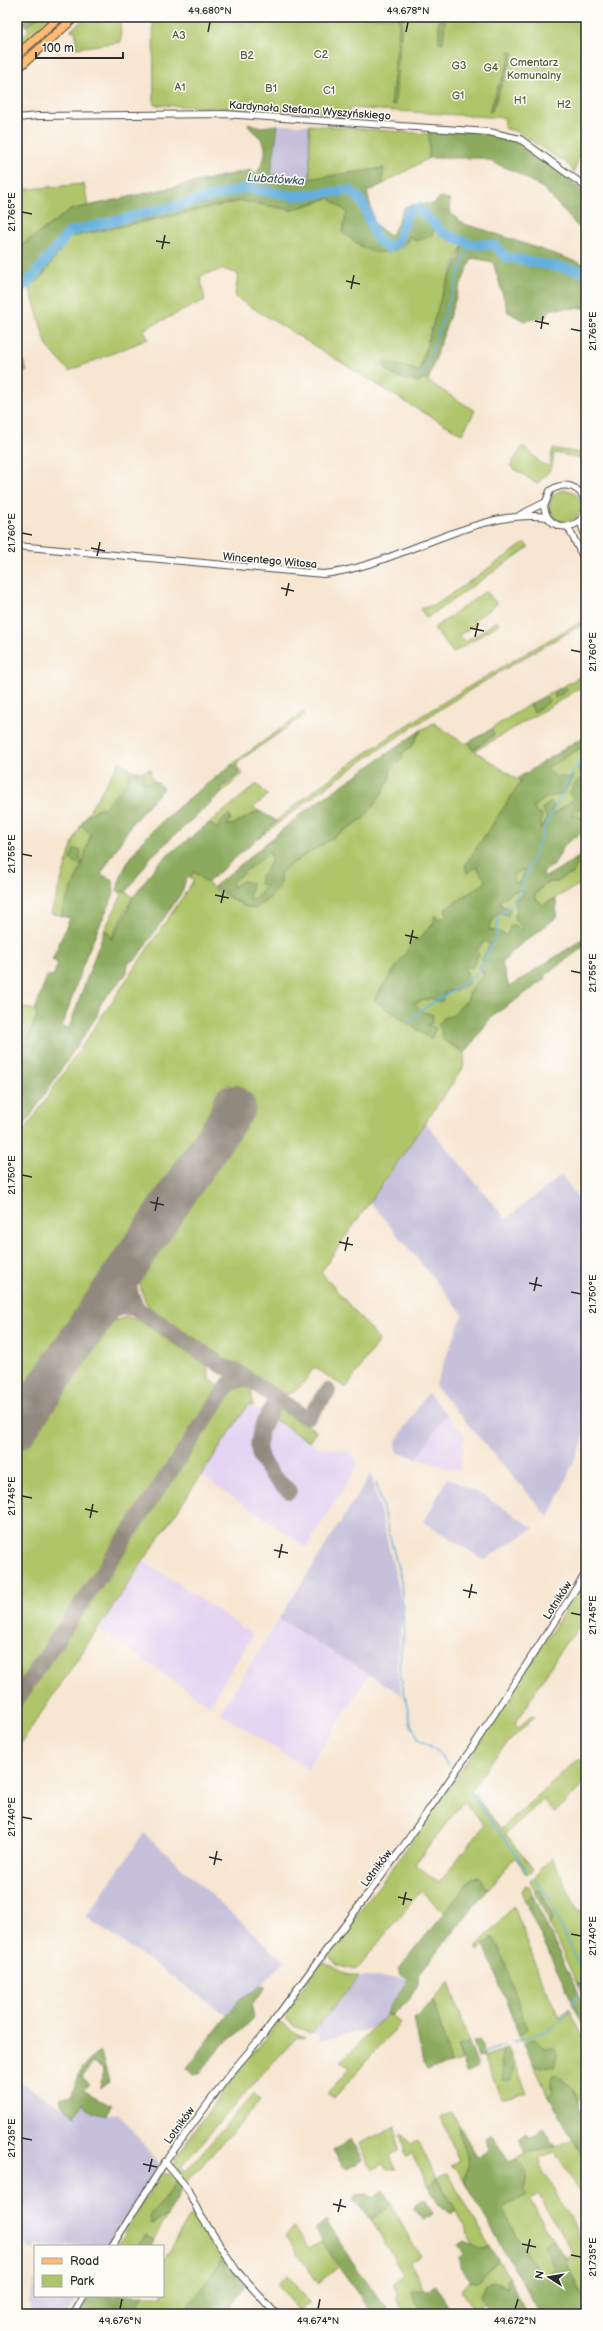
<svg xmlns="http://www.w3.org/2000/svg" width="603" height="2331" viewBox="0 0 603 2331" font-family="'Balsamiq Sans',sans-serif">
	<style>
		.built { fill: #e4d3f2 }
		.industrial { fill: #c6c0da }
		.green { fill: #afc569; stroke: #6d784a; fill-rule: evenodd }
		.forest { fill: #8baa5d; stroke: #5b6a44; fill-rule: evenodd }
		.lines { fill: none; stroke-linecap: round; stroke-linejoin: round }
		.stream { stroke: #64afdd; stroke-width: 1.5 }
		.river { stroke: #64afdd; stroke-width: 10 }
		.taxiway { stroke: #91887e; stroke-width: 16 }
		.runway { stroke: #91887e; stroke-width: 39 }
		.minor-casing { stroke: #4a4744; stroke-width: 8 }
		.major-casing { stroke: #4a4744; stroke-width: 10 }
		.minor { stroke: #fff; stroke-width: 6 }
		.major { stroke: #ffbb71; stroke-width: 8 }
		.ticks { fill: none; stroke: #2b2b2b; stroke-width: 1.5 }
		.labels { text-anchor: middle; stroke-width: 3; stroke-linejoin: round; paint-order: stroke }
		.park-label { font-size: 11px; fill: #53593e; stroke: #fdfcf7 }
		.street-label { font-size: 11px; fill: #2b2b2b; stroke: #fdfcf7 }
		.water-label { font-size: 12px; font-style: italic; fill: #3f5969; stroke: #fdfcf7 }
		.neatline { fill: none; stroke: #2b2b2b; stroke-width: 1.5 }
		.ticks-label { font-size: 10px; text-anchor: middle; fill: #2b2b2b }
	</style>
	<rect width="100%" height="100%" fill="#fdfcf7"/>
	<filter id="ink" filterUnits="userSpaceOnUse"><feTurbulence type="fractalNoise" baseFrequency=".025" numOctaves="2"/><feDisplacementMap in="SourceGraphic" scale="8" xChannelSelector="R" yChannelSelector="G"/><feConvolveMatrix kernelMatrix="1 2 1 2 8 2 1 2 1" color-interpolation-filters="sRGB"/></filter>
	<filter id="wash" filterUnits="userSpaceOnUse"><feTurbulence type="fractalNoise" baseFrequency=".012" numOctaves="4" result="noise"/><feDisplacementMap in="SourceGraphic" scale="16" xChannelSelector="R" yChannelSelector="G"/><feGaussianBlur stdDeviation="0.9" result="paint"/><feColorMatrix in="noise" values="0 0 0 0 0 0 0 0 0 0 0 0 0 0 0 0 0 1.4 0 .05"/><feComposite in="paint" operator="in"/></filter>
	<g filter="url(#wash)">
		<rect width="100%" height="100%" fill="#f7e6d2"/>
		<g class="built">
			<polygon points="249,1404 316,1446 353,1453 358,1466 306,1547 201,1475"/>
			<polygon points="446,1414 465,1436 459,1471 417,1458"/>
			<polygon points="143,1560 253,1635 209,1705 97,1628"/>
			<polygon points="279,1619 369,1675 308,1769 220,1713"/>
		</g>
		<g class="industrial">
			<polygon points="278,125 309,125 310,179 300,180 271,174"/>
			<polygon points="425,1122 506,1219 561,1175 586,1208 586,1434 549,1518 435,1386 463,1314 370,1202"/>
			<polygon points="428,1393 446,1414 417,1458 397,1453 396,1441"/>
			<polygon points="371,1474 400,1594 403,1622 401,1622 396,1667 402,1695 279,1619"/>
			<polygon points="447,1478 488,1498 534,1528 484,1560 424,1522"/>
			<polygon points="144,1833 284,1961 261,1986 239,2000 227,2015 86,1917"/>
			<polygon points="359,1977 409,1978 387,2011 386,2015 374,2028 319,2041 320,2036 311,2034"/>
			<polygon points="17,2080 75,2116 82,2103 90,2111 106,2116 118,2113 159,2163 108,2246 35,2246 35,2252 17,2239"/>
			<polygon points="35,2278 35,2296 78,2296 68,2314 31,2314 29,2301"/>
		</g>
		<g class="green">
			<polygon points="39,17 54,17 17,47 17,38 20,33 23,36 29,30 26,26"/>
			<polygon points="86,17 120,17 121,42 76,48 76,32 71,30"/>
			<polygon points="153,17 586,17 586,135 574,172 564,160 562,161 518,132 504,128 505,118 350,108 349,113 154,105"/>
			<polygon points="309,125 430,134 429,158 385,183 382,181 384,168 310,179"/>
			<polygon points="84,184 88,206 70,210 17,249 17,190"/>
			<path d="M329 198 347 212 387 254 405 245 410 236 433 229 447 239 463 245 442 294 419 371 384 362C384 378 407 379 420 382L423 378 475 411 462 434 412 406 235 297 238 274 223 269 200 276 205 300 144 329 148 339 69 371 47 346 29 286 39 280 70 237 241 201 292 210Z"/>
			<polygon points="17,346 27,371 17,378"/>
			<polygon points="523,446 542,464 548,466 550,464 552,451 554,449 582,453 586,449 586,459 554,453 552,468 537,484 510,466"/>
			<circle cx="565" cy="506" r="16"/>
			<polygon points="525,543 529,547 427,618 420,609 437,604"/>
			<polygon points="486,591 497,604 474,620 477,624 459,635 465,642 497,621 499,624 453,653 434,628"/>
			<path d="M584 620 586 623C471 685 362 757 259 838 262 830 277 821 283 815 375 740 481 678 584 620Z"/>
			<path d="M586 673V685L475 751 521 782 465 865 477 867 487 882 445 909 447 915 434 922 418 940H415L374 999 431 1039 423 1012 414 1003 442 995 468 975 465 969 468 966 472 968 479 954 476 951 484 941 490 943 479 966 484 975 469 992 468 999 442 1031 443 1040 465 1053 463 1068 321 1272 379 1340 346 1388 314 1367C302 1384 298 1398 275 1393L148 1306C139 1289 138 1283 144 1265L255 1101 228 1084 214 1105 205 1129 17 1407V1142L194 880 190 878 194 872 217 891 244 906 272 895 278 890 280 874 288 866 364 818 380 797 390 778V770L403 756 400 754 412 746 421 730 434 723 465 744 469 742 473 750 494 735 491 729 530 704 534 712 549 700 545 696 554 691 555 698 568 690 564 686Z"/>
			<polygon points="303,712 305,715 239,761 237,766 231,765"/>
			<polygon points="586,745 586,757 580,763 583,777 574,799 553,815 550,813 551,803 542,808 547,818 539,830 541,814 537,813 532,808 547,797 558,795 567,778 557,778 546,768"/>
			<polygon points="120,761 130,769 141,772 136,772 104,809 98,808 85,818"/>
			<path d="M238 768 243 774 221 793 222 786C231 783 237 777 238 768Z"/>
			<polygon points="151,769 150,775 154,781 144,784 144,771"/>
			<polygon points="257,784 268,795 253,808 259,811 232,825 227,825 223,818 217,829 209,823"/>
			<polygon points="586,794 586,821 570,816 579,809"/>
			<polygon points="81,825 91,833 87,847 85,864 83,865 80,858 81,850 74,850 81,867 62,916 51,913 73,842"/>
			<polygon points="270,852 272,856 267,886 256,898 249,899 252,883 232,887 231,882"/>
			<path d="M581 855 586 863V881L543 905 534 897C541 888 545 881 557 882L577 866V858Z"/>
			<polygon points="526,869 521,882 515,884 513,874"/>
			<polygon points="524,890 523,895 515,899 523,928 522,931 511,926 507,935 488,929 496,914 505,914 499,900 514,891"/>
			<polygon points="119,892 126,892 133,897 110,940 104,931 122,895"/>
			<polygon points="17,1006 35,1010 37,1015 17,1069 17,1048 27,1027 17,1024"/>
			<polygon points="127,1317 140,1321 207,1366 210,1380 221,1386 17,1691 17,1454 102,1328 112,1321"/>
			<polygon points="238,1385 247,1386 251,1390 253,1406 249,1404 17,1749 17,1704 231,1389"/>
			<polygon points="280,1407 316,1431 309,1442 275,1420 276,1413"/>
			<path d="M586 1578V1621L564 1645 515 1724 519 1728 531 1715 534 1717 495 1756 471 1791 501 1829 579 1758 586 1766V1782L555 1813 543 1800 505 1834 533 1869 527 1874 515 1857 488 1889 478 1877 472 1878 444 1913 421 1891 356 1970 337 1965 328 1955 330 1951 402 1855 474 1751ZM463 1802 484 1825 439 1883 415 1864Z"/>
			<polygon points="552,1857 578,1912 586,1908 586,1985 577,1984 550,1925 553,1918 540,1891 535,1891 530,1881"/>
			<polygon points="525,1886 529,1887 532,1894 525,1901 521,1891"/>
			<polygon points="514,1906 543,1985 560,2017 569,2007 586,2043 586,2096 579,2099 574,2090 553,2092 549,2097 534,2066 541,2068 544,2048 528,2041 525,2046 519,2035 527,2028 513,1991 484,1944 478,1951 477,1946"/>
			<polygon points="325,1962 346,1974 359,1977 311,2034 287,2021 283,2015 321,1963"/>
			<polygon points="449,1982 469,2043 458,2046 461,2061 451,2064 433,2000"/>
			<polygon points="386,2015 392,2016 400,2023 334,2098 327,2093 350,2068 341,2061"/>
			<polygon points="279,2022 305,2038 297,2037 253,2084 181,2167 185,2172 254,2093 261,2100 187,2182 177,2170 175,2159 230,2081"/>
			<polygon points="504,2050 501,2061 511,2081 514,2063 527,2092 501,2098 484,2057"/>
			<polygon points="452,2112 459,2125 459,2136 466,2150 468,2164 465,2182 459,2171 451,2165 459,2161 441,2118"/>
			<polygon points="395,2126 398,2151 390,2155 395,2169 387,2170 383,2164 372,2169 359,2144"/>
			<polygon points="400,2134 403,2134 409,2144 418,2140 436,2178 448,2173 490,2247 483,2249 474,2246 451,2201 437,2179 429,2186 412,2154 406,2157"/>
			<polygon points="573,2139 586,2162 586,2201 555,2153 539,2158 541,2162 540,2166 586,2247 586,2301 566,2265 566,2259 573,2253 538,2194 530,2200 552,2238 545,2246 554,2269 544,2280 516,2236 503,2208 526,2195 524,2190 526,2180 519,2161 515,2159 525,2153 556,2147"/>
			<polygon points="161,2174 170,2174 177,2181 150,2218 152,2223 167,2216 154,2239 144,2235 138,2246 116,2246"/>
			<polygon points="391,2204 420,2256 410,2262 425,2290 415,2290 425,2314 405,2314 396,2298 399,2296 393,2284 403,2275 372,2220"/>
			<polygon points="194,2210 224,2257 183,2314 132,2314 143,2296 163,2296 163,2262"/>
			<polygon points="294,2228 309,2249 322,2241 339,2267 318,2283 285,2236"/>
			<polygon points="499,2261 509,2278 506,2280 507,2288 499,2283 481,2295 485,2304 475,2309 461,2291 470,2281 476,2282"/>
			<polygon points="288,2275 310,2303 299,2311 277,2284"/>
			<polygon points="448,2306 453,2314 437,2314"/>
		</g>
		<g class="forest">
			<polygon points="29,17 39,17 26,26 23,22"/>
			<polygon points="399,17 402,17 401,38 398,38"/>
			<polygon points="439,20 445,21 443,43 439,42"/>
			<polygon points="397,41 400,42 397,74 394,74"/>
			<polygon points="509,51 514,53 503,82 501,82 511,55"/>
			<polygon points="394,76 397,76 395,105 391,105"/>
			<polygon points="499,84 502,84 492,111 489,112"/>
			<path d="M248 123 261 127 278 125 271 174 300 180 384 168 382 181 385 183 367 192 375 224 390 236C410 208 390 204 434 204L440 197 449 199 451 214 464 224 485 230 586 265V308L551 309 546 317 524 321 508 312 493 262 472 258 458 291 428 381 423 378 421 382C407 379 384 378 384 361L419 371 442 294 460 257 463 245 447 239 433 230 432 235 416 241 410 236C405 244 402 245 394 249 374 260 358 244 342 232L347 212 329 198 292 210 241 201 70 237 39 280 17 294V249L70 210 250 170 255 174C263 166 269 150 262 140 257 133 250 132 248 123Z"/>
			<polygon points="429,128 497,133 520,139 586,194 586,236 544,189 514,171 482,158 429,158"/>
			<polygon points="564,686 568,690 555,698 554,691"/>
			<polygon points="545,696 549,700 548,703 534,712 530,704"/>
			<polygon points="491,729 494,734 473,750 469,742"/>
			<path d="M421 730 412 746 401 754 404 756 390 770V778L380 797 364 818 288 866 280 874C284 891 267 899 255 909L244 906 214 887 302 813ZM270 852C274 863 267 869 260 876V884L267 886 256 898 249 899 252 883 243 881 232 887V882Z"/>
			<path d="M586 735V745L547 768 557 778 559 776 567 778 573 776 564 793 547 797 533 808 537 813 542 814 540 830 547 818 542 809 551 802 554 805 551 813 553 815 574 799 569 793 576 783 583 777 578 769 586 757C586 782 591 799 571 816H578L586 820V830L565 844 554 865 543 872 544 878 577 858V866L572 875H567L557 882H550L544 884 534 897 543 905 556 899 557 917 511 952 502 964 509 987 586 937V945L544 976 546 979 491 1017 465 1053 443 1040 442 1031 438 1025 445 1017 452 1016 468 999 469 992 484 975 479 966 490 944 484 941 476 951 479 954 472 968 468 966 465 969 469 982C463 988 459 991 449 990L442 995 443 1000 438 1002 431 998 414 1003 423 1012 433 1015 432 1023 427 1025 436 1028 431 1039 374 1000 415 939 418 940 434 923V916L438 917V920L447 915 445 909 486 882 477 867 467 873 465 865 521 782 518 778ZM525 869 521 882 515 883 513 874ZM523 890V895L515 899 517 911 514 918 523 928 522 931 517 926 511 925 507 935 488 929 496 914 501 912 508 916 510 908 501 906 500 900 514 891Z"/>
			<path d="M231 765 237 766 238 774 222 786 221 793 151 857 126 892 117 891C125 840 194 796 231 765Z"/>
			<polygon points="144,771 144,783 155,781 164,788 132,823 101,874 113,880 114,894 86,956 62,1027 69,1028 104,931 108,931 111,940 128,910 131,900 155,867 163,859 209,823 217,829 229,814 231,818 227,825 232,825 259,811 277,821 207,883 194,872 186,879 182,892 136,959 128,963 127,973 100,1004 97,1016 17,1136 17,1069 37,1015 35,1010 47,976 53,977 58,963 52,960 70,918 62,916 62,911 81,867 79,863 75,863 70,859 74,849 81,850 80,858 83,865 84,857 91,834 81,825 85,818 98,808 104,808 127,782 129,773"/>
			<path d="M478 1876 488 1889 418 1975C421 1993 404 2004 392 2016L386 2015 387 2011 409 1978 401 1975 399 1969 472 1878Z"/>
			<polygon points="540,1890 553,1918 550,1925 535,1891"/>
			<polygon points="532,1894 586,2011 586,2031 531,1915 525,1901"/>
			<polygon points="493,1937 501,1952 527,2028 519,2035 484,1944"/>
			<polygon points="577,1984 586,1985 586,2003"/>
			<polygon points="261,1986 266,1987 251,2005 254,2018 236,2035 224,2042 200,2073 193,2074 187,2068 239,2000"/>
			<polygon points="433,2000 451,2064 427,2070 423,2063 414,2018"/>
			<polygon points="535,2039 544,2048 555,2048 558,2057 554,2067 534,2066 525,2046 527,2041"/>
			<polygon points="479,2040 483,2046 484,2057 478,2058 473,2041"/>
			<polygon points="469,2043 478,2067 466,2073 458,2046"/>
			<polygon points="508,2048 514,2063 511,2081 503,2080 501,2061 504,2050"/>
			<path d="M98 2052H101L109 2082 100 2088 103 2069 93 2063 82 2077 89 2084 83 2090 111 2106 106 2116 90 2111 82 2103 75 2116C67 2111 59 2107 61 2096H71L82 2068Z"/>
			<polygon points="552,2075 558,2075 574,2090 579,2099 580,2109 586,2117 586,2162 549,2097 553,2092 550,2085"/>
			<path d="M459 2125 477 2157 488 2151 485 2139 491 2135 510 2162 515 2159 519 2161 527 2172 524 2190 527 2195 504 2208 516 2236 544 2280 554 2269 545 2246 552 2238 566 2259V2265L586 2301V2314H540L465 2182C467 2171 469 2160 465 2150 462 2140 459 2136 459 2125Z"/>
			<polygon points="544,2128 556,2147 525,2153 519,2139 526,2133 529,2138"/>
			<polygon points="351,2138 363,2160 347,2169 343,2167 333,2150"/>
			<polygon points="436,2178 456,2210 449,2214 439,2205 429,2186"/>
			<polygon points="177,2181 182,2189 167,2216 152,2224 150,2218"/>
			<polygon points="383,2190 391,2204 372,2220 354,2201 355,2195 366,2194 373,2198"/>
			<polygon points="425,2199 433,2214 423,2220 413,2207"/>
			<polygon points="326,2221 349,2257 390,2314 373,2314 342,2272 315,2229"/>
			<polygon points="144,2235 154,2239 151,2246 138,2246"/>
			<polygon points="465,2241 483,2249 490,2247 499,2261 476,2282 470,2281 463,2272 458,2258 464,2254 459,2245"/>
			<polygon points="224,2257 245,2285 226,2314 183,2314"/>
			<polygon points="509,2278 527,2314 489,2314 481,2295 485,2284 493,2282 507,2288 506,2280"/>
			<polygon points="435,2285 448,2306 437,2314 425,2314 410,2291 420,2289 429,2290"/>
			<polygon points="89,2296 143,2296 132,2314 113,2311 103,2314 79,2314"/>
		</g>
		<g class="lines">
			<g class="stream">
				<polyline points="423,375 470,244"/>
				<polyline points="410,1022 421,1010 464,983 478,972 497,933 498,917 516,901 547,822 578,763 586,759"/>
				<polyline points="376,1482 401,1580 404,1629 399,1667 411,1725 420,1740 435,1749 449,1766"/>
				<polyline points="468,1790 527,1870"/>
				<polyline points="534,1878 548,1897 585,1979 581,1988"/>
				<polyline points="572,2004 577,1995"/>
				<path d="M514 2042C533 2035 559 2030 569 2010"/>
				<polyline points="482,2054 505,2045"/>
			</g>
			<path class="river" d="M17 290 27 284 69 232 246 188 295 196 350 190C353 194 359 197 361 201 372 218 369 237 388 248L397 242 408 213 418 208 444 233 470 244 495 245 506 257 586 272"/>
			<g class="taxiway">
				<polyline points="204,1154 221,1100 225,1095 237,1093 246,1103 245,1110 219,1131"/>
				<path d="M134 1257C127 1281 126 1285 137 1309"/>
				<path d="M90 1323C105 1313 118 1304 137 1309L222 1366 238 1372 303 1416H309L328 1391"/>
				<path d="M277 1399C251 1441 250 1458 289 1491"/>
				<polyline points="17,1699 229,1384 241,1379 250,1381"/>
			</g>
			<polyline class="runway" points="17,1430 236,1107"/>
		</g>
	</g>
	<g filter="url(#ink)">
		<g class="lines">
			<defs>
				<g id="minor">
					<polyline points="17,118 38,116 224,114 489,132 520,139 586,187"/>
					<path d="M586 503C580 485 564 481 550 491L544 507C548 532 579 533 586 510"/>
					<polyline points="520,515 544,503"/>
					<polyline points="580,521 586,538"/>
					<polyline points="568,527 586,563"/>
					<path d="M17 546 323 574C393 568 477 507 547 517"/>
					<polyline points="165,2162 187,2188 199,2213 236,2270 276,2314"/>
					<polyline points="112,2246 165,2162 229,2075 263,2035 400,1851 474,1745 586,1573"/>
					<polyline points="74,2314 84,2296"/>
				</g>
				<g id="major">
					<polyline points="17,55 60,17"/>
					<polyline points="17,69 75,17"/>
				</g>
			</defs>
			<use href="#minor" class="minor-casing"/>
			<use href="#major" class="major-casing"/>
			<use href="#minor" class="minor"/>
			<use href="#major" class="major"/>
		</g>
	</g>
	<path class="ticks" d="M208 32 210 22M406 32 408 22M22 212 32 214M156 241 170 243M162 249 165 235M346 281 360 284M351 289 354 275M535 321 549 324M541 329 543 316M571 329 581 331M22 533 32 535M91 548 105 551M97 556 100 542M281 588 294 591M286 596 289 583M470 628 484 631M475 637 478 623M571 650 581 652M22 854 32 856M215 895 229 898M221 903 224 890M405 935 418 938M410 944 413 930M571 971 581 973M22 1175 32 1177M150 1202 164 1205M155 1211 158 1197M339 1242 353 1245M345 1251 348 1237M529 1283 542 1286M534 1291 537 1277M571 1292 581 1294M22 1496 32 1498M85 1509 98 1512M90 1518 93 1504M274 1550 288 1553M279 1558 282 1544M463 1590 477 1593M469 1598 472 1584M571 1613 581 1615M22 1817 32 1819M209 1857 222 1860M214 1865 217 1851M398 1897 412 1900M403 1905 406 1892M571 1934 581 1936M22 2138 32 2140M143 2164 157 2167M149 2172 152 2159M333 2204 346 2207M338 2212 341 2199M522 2244 536 2247M527 2253 530 2239M571 2255 581 2257M120 2309 122 2299M318 2309 320 2299M515 2309 518 2299"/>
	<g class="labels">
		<g class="park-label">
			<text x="179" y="39">A3</text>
			<text x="321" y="58">C2</text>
			<text x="247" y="59">B2</text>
			<text x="534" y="66">Cmentarz<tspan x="534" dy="13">Komunalny</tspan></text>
			<text x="459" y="69">G3</text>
			<text x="491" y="71">G4</text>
			<text x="180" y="91">A1</text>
			<text x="271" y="92">B1</text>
			<text x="329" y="94">C1</text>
			<text x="458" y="99">G1</text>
			<text x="520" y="104">H1</text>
			<text x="564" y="108">H2</text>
		</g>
		<g class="street-label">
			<text transform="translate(310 110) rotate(4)" y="4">Kardynała Stefana Wyszyńskiego</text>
			<text transform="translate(270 560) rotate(5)" y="4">Wincentego Witosa</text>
			<text transform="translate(557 1600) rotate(-57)" y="4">Lotników</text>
			<text transform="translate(376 1868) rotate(-53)" y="4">Lotników</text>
			<text transform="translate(179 2125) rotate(-54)" y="4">Lotników</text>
		</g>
		<g class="water-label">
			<text transform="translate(276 179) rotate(4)" y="4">Lubatówka</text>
		</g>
	</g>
	<rect width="603" height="2331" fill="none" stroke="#fdfcf7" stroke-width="44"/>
	<rect x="34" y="2245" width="130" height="52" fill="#fdfcf7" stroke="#a9a8a5"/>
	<rect x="42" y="2258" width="20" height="6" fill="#ffbb71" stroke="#a9a8a5"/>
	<text x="70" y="2265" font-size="12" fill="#2b2b2b">Road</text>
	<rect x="42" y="2275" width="20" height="12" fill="#afc569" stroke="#a9a8a5"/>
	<text x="70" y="2285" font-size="12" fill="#2b2b2b">Park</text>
	<g transform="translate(549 2277) rotate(282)" stroke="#fdfcf7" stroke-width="3" paint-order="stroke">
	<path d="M0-3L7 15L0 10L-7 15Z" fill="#2b2b2b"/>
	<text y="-6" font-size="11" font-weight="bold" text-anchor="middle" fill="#2b2b2b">N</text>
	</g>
	<path d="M36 52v6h87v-6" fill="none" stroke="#2b2b2b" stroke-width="2"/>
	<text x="42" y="52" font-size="12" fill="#2b2b2b" stroke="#fdfcf7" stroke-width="3" paint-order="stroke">100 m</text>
	<rect x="22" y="22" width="559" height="2287" class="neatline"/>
	<g class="ticks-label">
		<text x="210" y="14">49.680°N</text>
		<text x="408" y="14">49.678°N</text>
		<text transform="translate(11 212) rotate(-90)" y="4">21.765°E</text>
		<text transform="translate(592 331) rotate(-90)" y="4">21.765°E</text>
		<text transform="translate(11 533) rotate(-90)" y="4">21.760°E</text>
		<text transform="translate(592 652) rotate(-90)" y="4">21.760°E</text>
		<text transform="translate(11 854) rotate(-90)" y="4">21.755°E</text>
		<text transform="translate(592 973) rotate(-90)" y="4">21.755°E</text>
		<text transform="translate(11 1175) rotate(-90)" y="4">21.750°E</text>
		<text transform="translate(592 1294) rotate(-90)" y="4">21.750°E</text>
		<text transform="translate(11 1496) rotate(-90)" y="4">21.745°E</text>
		<text transform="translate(592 1615) rotate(-90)" y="4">21.745°E</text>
		<text transform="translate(11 1817) rotate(-90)" y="4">21.740°E</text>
		<text transform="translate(592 1936) rotate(-90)" y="4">21.740°E</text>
		<text transform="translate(11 2138) rotate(-90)" y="4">21.735°E</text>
		<text transform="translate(592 2257) rotate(-90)" y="4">21.735°E</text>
		<text x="120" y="2324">49.676°N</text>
		<text x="318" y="2324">49.674°N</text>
		<text x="515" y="2324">49.672°N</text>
	</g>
</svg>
